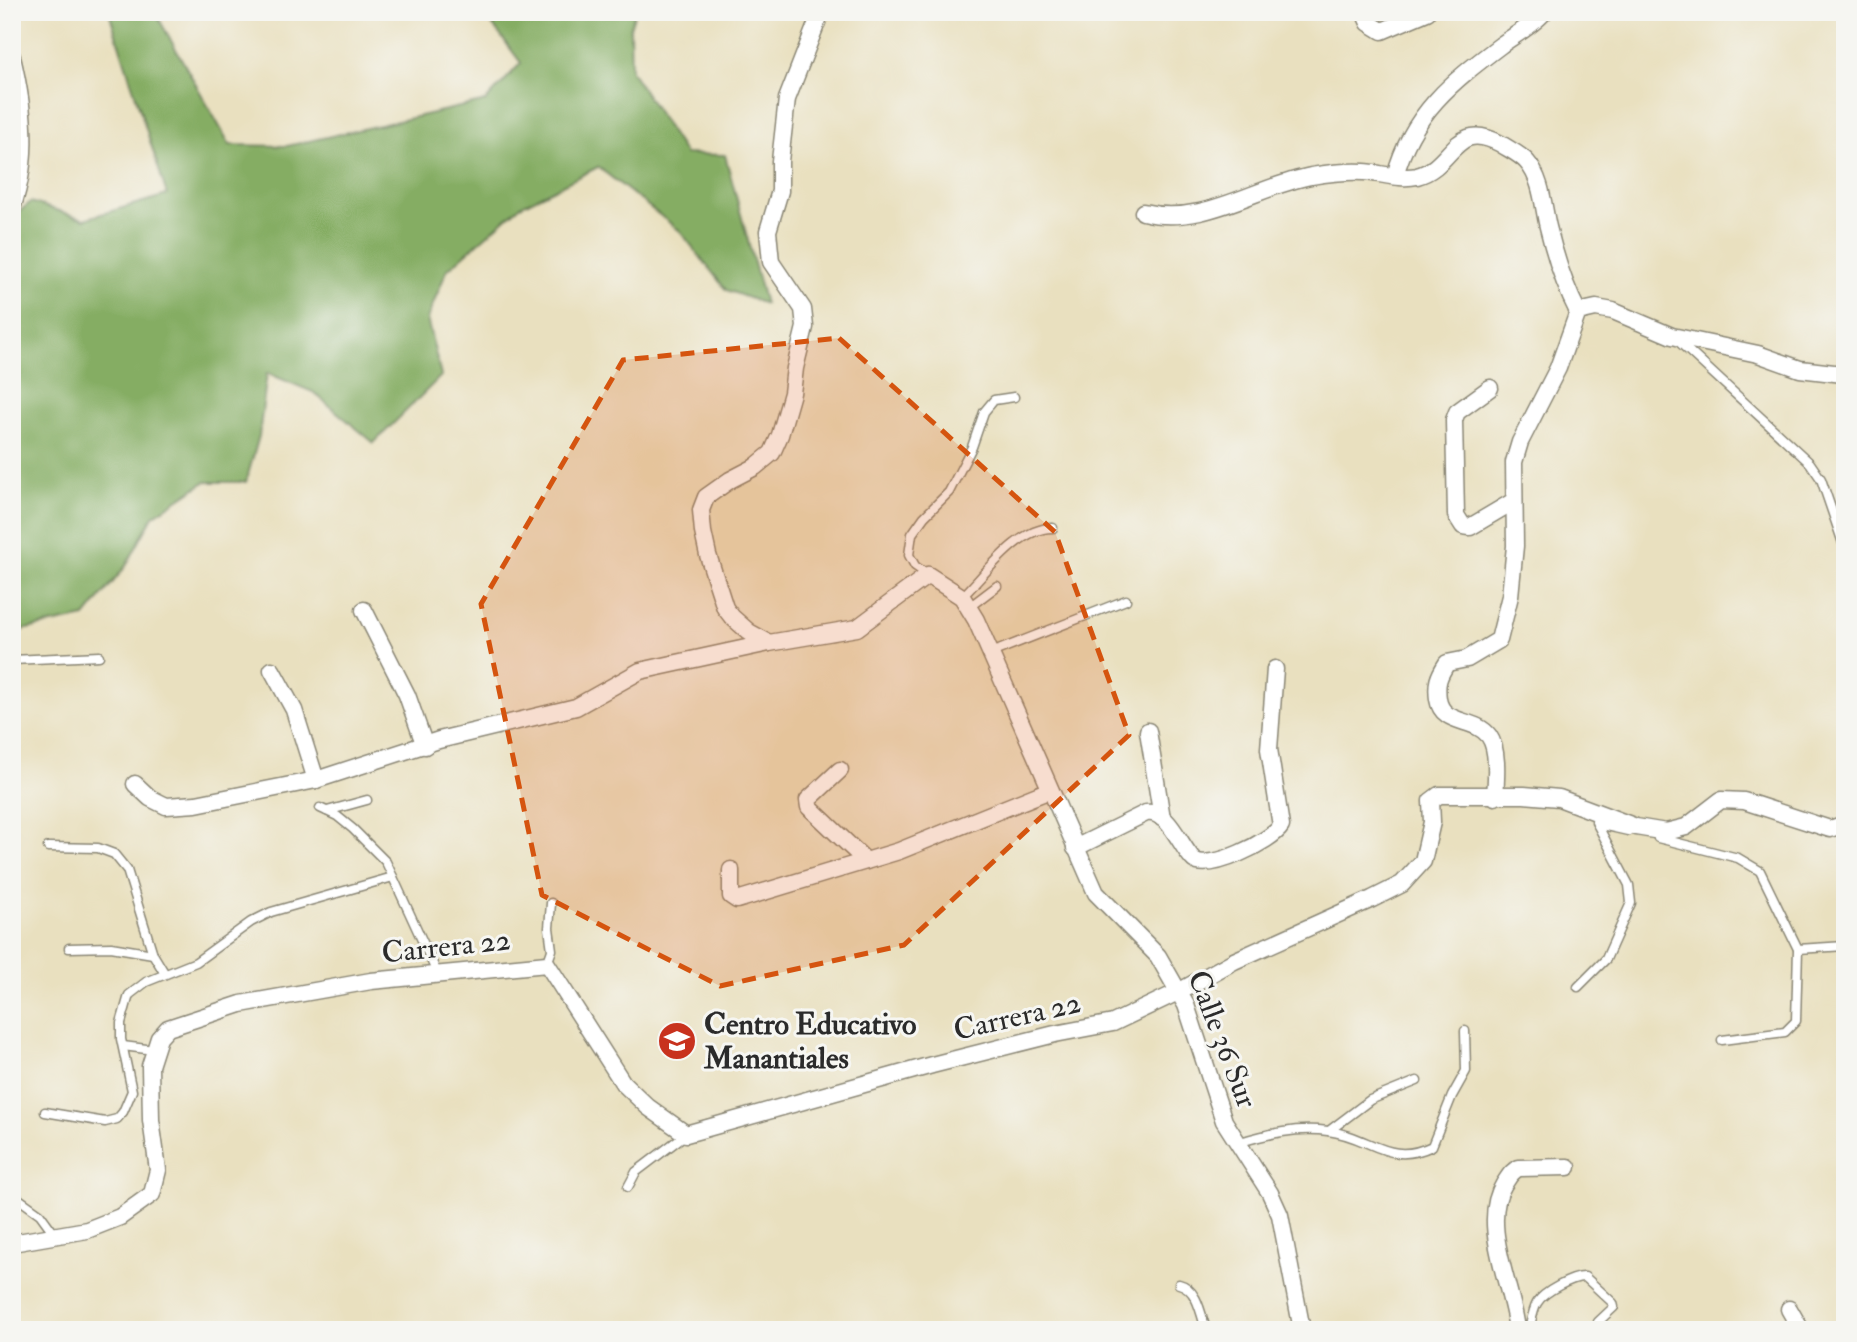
<svg xmlns="http://www.w3.org/2000/svg" width="1857" height="1342" viewBox="0 0 1857 1342" font-family="'IM FELL Double Pica',serif">
	<style>
		.forest { fill: #85ad64; stroke: #586c48; stroke-width: 2 }
		.lines { fill: none; stroke-linecap: round; stroke-linejoin: round }
		.lane-casing { stroke: #8a8675; stroke-width: 11 }
		.street-casing { stroke: #8a8675; stroke-width: 19 }
		.lane { stroke: #fff; stroke-width: 8 }
		.street { stroke: #fff; stroke-width: 16 }
		.marked { fill: #d5540f; fill-opacity: 0.2; stroke: #d5540f; stroke-width: 5; stroke-dasharray: 14 9; stroke-linejoin: round }
		.labels { text-anchor: middle; stroke-width: 6; stroke-linejoin: round; paint-order: stroke }
		.street-label { font-size: 30px; fill: #2b2b2b; stroke: #f6f6f2 }
		.poi-label { font-size: 30px; font-weight: bold; fill: #2b2b2b; stroke: #f6f6f2; text-anchor: start }
	</style>
	<rect width="100%" height="100%" fill="#f6f6f2"/>
	<filter id="ink" filterUnits="userSpaceOnUse"><feTurbulence type="fractalNoise" baseFrequency=".0143" numOctaves="2"/><feDisplacementMap in="SourceGraphic" scale="14" xChannelSelector="R" yChannelSelector="G"/><feConvolveMatrix kernelMatrix="1 2 1 2 8 2 1 2 1" color-interpolation-filters="sRGB"/></filter>
	<filter id="wash" filterUnits="userSpaceOnUse"><feTurbulence type="fractalNoise" baseFrequency=".00686" numOctaves="4" result="noise"/><feDisplacementMap in="SourceGraphic" scale="28" xChannelSelector="R" yChannelSelector="G"/><feGaussianBlur stdDeviation="1.57" result="paint"/><feColorMatrix in="noise" values="0 0 0 0 0 0 0 0 0 0 0 0 0 0 0 0 0 1.4 0 .05"/><feComposite in="paint" operator="in"/></filter>
	<g filter="url(#wash)">
		<rect width="100%" height="100%" fill="#e9e0bf"/>
		<polygon class="forest" points="109,12 155,12 230,145 287,146 486,101 521,63 483,12 635,12 630,28 631,71 685,154 725,155 765,304 726,290 680,231 598,167 520,206 447,270 427,319 441,376 374,443 313,392 267,373 259,436 246,482 205,482 153,516 126,566 85,617 12,632 12,217 31,202 84,219 167,195"/>
	</g>
	<g filter="url(#ink)">
		<g class="lines">
			<defs>
				<g id="lane">
					<polyline points="1677,340 1810,463 1821,479 1845,549"/>
					<polyline points="928,575 915,566 909,555 912,534 924,517 949,492 972,447 984,412 994,400 1014,397"/>
					<path d="M962 597C986 574 1018 527 1053 528"/>
					<polyline points="968,608 997,586"/>
					<polyline points="991,653 1126,600"/>
					<polyline points="12,660 99,656"/>
					<polyline points="320,808 337,816 353,829 386,862 438,975"/>
					<polyline points="327,811 367,800"/>
					<polyline points="1597,824 1628,831"/>
					<polyline points="1658,838 1738,858 1760,871 1798,949 1796,1021 1785,1032 1722,1040"/>
					<polyline points="48,847 98,848 114,854 127,870 153,954 165,974"/>
					<polyline points="69,948 111,947 153,954"/>
					<polyline points="1798,949 1845,946"/>
					<polyline points="547,964 552,950 549,928 551,903"/>
					<polyline points="1578,987 1606,959 1631,903 1629,885 1596,822"/>
					<polyline points="123,1046 154,1050"/>
					<polyline points="45,1112 105,1122 117,1119 123,1112 132,1091 121,1039 121,1023 129,995 146,982 196,962 251,922 271,912 393,877"/>
					<polyline points="1329,1131 1370,1100 1417,1081"/>
					<path d="M1237 1143C1267 1134 1296 1127 1328 1131 1371 1136 1388 1167 1432 1146L1452 1096 1466 1071 1465 1031"/>
					<polyline points="628,1187 636,1172 686,1134"/>
					<polyline points="12,1194 40,1214 56,1236"/>
					<path d="M1179 1284C1197 1288 1201 1314 1206 1330"/>
					<path d="M1529 1330C1531 1322 1533 1310 1537 1303 1543 1292 1574 1276 1585 1277L1613 1303 1614 1307 1598 1322"/>
				</g>
				<g id="street">
					<polyline points="1364,12 1369,23 1382,31 1427,12"/>
					<path d="M12 57C24 108 30 158 12 208"/>
					<path d="M1395 176C1412 113 1452 82 1501 45 1515 35 1533 25 1544 12"/>
					<path d="M1143 212C1203 227 1254 187 1311 176 1329 173 1347 171 1364 172 1381 173 1400 180 1417 176 1455 166 1453 118 1501 144 1510 150 1520 154 1527 162 1542 179 1543 206 1548 227 1555 256 1564 285 1578 312"/>
					<polyline points="1490,388 1457,412 1454,420 1456,515 1463,526 1470,527 1514,501"/>
					<polyline points="364,610 407,695 425,746"/>
					<polyline points="769,643 749,632 732,617 725,608 708,555 703,532 701,510 706,497 730,480 755,467 772,453 780,435 792,393 795,368 805,327 803,309 771,262 768,231 780,191 780,161 787,99 821,12"/>
					<polyline points="272,670 294,710 316,780"/>
					<polyline points="1148,731 1162,818"/>
					<polyline points="840,770 808,800 809,807 866,861"/>
					<polyline points="135,784 150,798 166,806 196,804 316,780 439,740 576,707 640,671 769,643 857,628 928,575 962,597 976,620 1096,893 1158,956 1186,1005 1224,1121 1270,1193 1280,1215 1302,1330"/>
					<path d="M1495 797C1496 780 1499 750 1489 736 1475 717 1442 726 1438 699 1436 683 1438 677 1447 663L1467 659 1499 640 1510 596 1515 546 1514 462 1520 442 1558 368 1578 312 1596 308 1613 311 1672 336 1758 354 1800 369 1842 374 1845 373"/>
					<path d="M1075 848 1146 813C1169 809 1180 847 1194 860 1209 872 1272 841 1281 826L1269 749 1275 669"/>
					<polyline points="731,870 731,896 737,900 899,851 1050,790"/>
					<polyline points="12,1243 87,1230 120,1217 152,1194 158,1170 151,1120 150,1066 159,1038 168,1028 241,1004 371,981 547,964 623,1083 648,1107 686,1134 932,1065 1055,1034 1113,1023 1180,991 1234,961 1372,899 1402,884 1423,861 1432,822 1431,801 1439,795 1524,795 1559,798 1636,827 1666,832 1686,827 1721,800 1744,801 1830,829 1845,824"/>
					<polyline points="1789,1309 1801,1330"/>
					<path d="M1517 1330C1513 1287 1479 1224 1504 1184 1509 1177 1511 1171 1519 1168L1568 1167"/>
				</g>
			</defs>
			<use href="#lane" class="lane-casing"/>
			<use href="#street" class="street-casing"/>
			<use href="#lane" class="lane"/>
			<use href="#street" class="street"/>
		</g>
	</g>
	<path class="marked" d="M839 338 1055 532 1129 735 904 945 720 986 542 895 481 604 623 360Z"/>
	<defs>
		<symbol id="school-disc" viewBox="-11 -11 22 22"><circle r="9.5" fill="#c8321e" stroke="#f6f6f2"/><path d="M0-5L7-2L0 1L-7-2ZM-4 1L0 2.5L4 1V4Q0 6-4 4Z" fill="#fff"/></symbol>
	</defs>
	<g fill-rule="evenodd">
		<use href="#school-disc" x="655" y="1019" width="44" height="44"/>
	</g>
	<g class="labels">
		<g class="street-label">
			<text transform="translate(446 946) rotate(-6)" y="10">Carrera 22</text>
			<text transform="translate(1017 1016) rotate(-13)" y="10">Carrera 22</text>
			<text transform="translate(1223 1039) rotate(69)" y="10">Calle 36 Sur</text>
		</g>
		<g class="poi-label">
			<text x="704" y="1034">Centro Educativo<tspan x="704" dy="34">Manantiales</tspan></text>
		</g>
	</g>
	<rect width="1857" height="1342" fill="none" stroke="#f6f6f2" stroke-width="42"/>
</svg>
